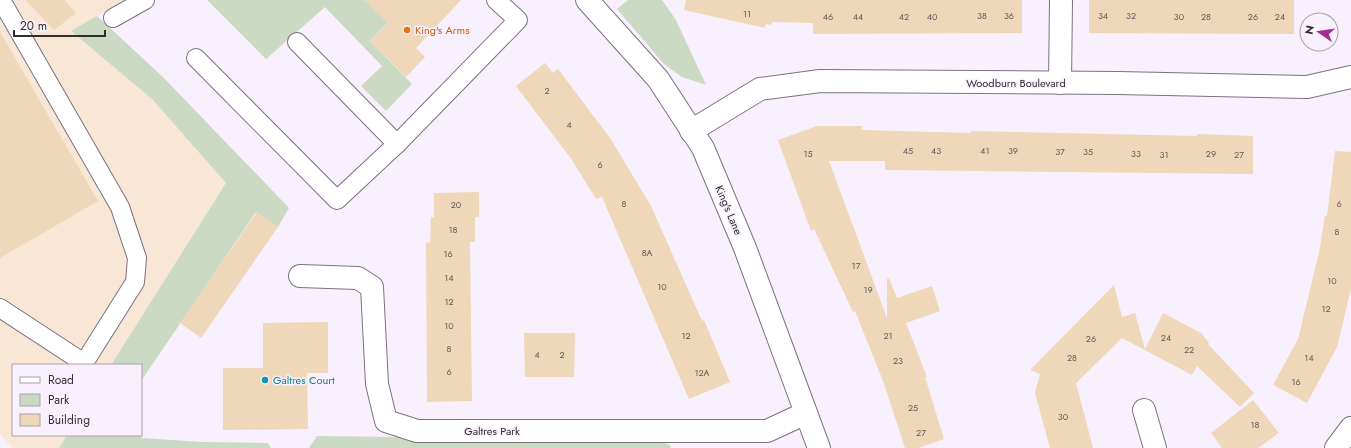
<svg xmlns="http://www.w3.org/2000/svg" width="1351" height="448" viewBox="0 0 1351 448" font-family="Jost,sans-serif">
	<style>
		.commercial { fill: #f8e7d5 }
		.green { fill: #ccd9c3 }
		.building { fill: #efd7ba }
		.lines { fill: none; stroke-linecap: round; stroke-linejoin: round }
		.lane-casing { stroke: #7b7280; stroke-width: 20 }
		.street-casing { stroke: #7b7280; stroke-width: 24 }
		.secondary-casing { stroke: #7b7280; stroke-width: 24 }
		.lane { stroke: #fff; stroke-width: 18 }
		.street { stroke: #fff; stroke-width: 22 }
		.secondary { stroke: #fff; stroke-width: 22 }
		.food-dot { fill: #e8710a; stroke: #f8f0fd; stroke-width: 1.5 }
		.culture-dot { fill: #0f9aa8; stroke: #f8f0fd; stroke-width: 1.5 }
		.labels { text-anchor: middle; stroke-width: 3; stroke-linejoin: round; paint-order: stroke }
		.number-label { font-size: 9px; fill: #605855 }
		.food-label { font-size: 11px; fill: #c56008; stroke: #f8f0fd; text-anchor: start }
		.street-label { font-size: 11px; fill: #302d33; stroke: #f8f0fd }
		.culture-label { font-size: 11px; fill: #0d838f; stroke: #f8f0fd; text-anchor: start }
	</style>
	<rect width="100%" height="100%" fill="#f8f0fd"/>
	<polygon class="commercial" points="0,0 125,0 72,31 152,99 226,183 111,365 13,365 13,435 67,435 59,448 13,448 0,434"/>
	<g class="green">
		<polygon points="207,0 364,0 391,19 370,41 412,84 386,111 361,86 382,66 325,7 266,59"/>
		<polygon points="628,0 662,0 676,20 706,85 682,77 664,64 617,9"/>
		<polygon points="97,16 164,78 289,208 278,227 256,212 141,381 141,365 111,365 226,183 152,99 71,31"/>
		<polygon points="141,416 141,438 202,442 268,443 271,448 59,448 67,435 141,435"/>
		<polygon points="317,436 659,440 671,446 670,448 309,448"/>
	</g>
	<g class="building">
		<polygon points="25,0 64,0 76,13 54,30"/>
		<polygon points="364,0 461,0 416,48 425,57 406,77 370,41 388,23"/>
		<polygon points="686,0 1022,0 1022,33 813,34 813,23 772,22 771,25 766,24 765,28 684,10"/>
		<polygon points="1089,0 1294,0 1294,34 1089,33"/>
		<polygon points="0,32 98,201 0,258"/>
		<polygon points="545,63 553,73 558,69 610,138 651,206 702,321 704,320 730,382 689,399 602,197 596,199 572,160 516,86"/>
		<polygon points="817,126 862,126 862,130 971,133 971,131 1197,136 1197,134 1253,136 1253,174 885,170 885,161 829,161 887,318 887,279 889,278 897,298 932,286 940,311 906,323 927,377 925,377 944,439 918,448 905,448 883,381 855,311 853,312 814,229 811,231 778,140"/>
		<polygon points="1335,151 1351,152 1351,289 1337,347 1307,403 1273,385 1298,339 1319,253 1325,216 1327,216"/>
		<polygon points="479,192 479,217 475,217 475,242 470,242 472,401 427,402 426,242 430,243 431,217 434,218 434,193"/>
		<polygon points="257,212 278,227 201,338 180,323"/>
		<polygon points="1114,285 1122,317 1135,313 1145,349 1163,313 1201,333 1209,343 1208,344 1254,393 1240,407 1197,366 1192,375 1122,338 1076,383 1093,448 1050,448 1035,393 1040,374 1030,370"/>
		<polygon points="328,322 328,373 307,373 308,429 223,430 223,368 263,368 263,323"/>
		<polygon points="524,333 575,333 574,377 525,377"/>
		<polygon points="1253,400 1279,433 1258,448 1222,448 1211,433"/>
	</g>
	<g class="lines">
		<defs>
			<g id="lane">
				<polyline points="113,18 145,0"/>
				<polyline points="297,42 397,144"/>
				<polyline points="196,58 337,200 397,144 518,20 496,0"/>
				<polyline points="0,308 84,363 135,282 137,258 120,207 1,0"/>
			</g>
			<g id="street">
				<polyline points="1060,83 1061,0"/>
				<polyline points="691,131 760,89 820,81 1118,83 1307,87 1351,77"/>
				<polyline points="300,276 358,278 372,287 377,384 386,421 417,431 767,431 806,413"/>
				<polyline points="1144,410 1155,448"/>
				<polyline points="1336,448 1351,428"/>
			</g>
			<polyline id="secondary" points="587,0 658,79 703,148 745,248 819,448"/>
		</defs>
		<use href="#lane" class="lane-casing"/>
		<use href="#street" class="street-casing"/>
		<use href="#secondary" class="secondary-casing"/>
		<use href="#lane" class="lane"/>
		<use href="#street" class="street"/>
		<use href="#secondary" class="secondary"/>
	</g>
	<circle class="food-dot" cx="407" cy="30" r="4"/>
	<circle class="culture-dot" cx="265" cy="380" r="4"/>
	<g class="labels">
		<g class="number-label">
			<text x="747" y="17">11</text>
			<text x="982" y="19">38</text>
			<text x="1009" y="19">36</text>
			<text x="1103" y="19">34</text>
			<text x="1131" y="19">32</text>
			<text x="828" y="20">46</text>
			<text x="858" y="20">44</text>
			<text x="904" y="20">42</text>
			<text x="932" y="20">40</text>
			<text x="1179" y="20">30</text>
			<text x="1206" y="20">28</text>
			<text x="1253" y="20">26</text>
			<text x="1280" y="20">24</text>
			<text x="547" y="94">2</text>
			<text x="569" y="128">4</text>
			<text x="908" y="154">45</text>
			<text x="936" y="154">43</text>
			<text x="985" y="154">41</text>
			<text x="1013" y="154">39</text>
			<text x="1060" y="155">37</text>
			<text x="1088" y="155">35</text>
			<text x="808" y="157">15</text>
			<text x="1136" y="157">33</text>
			<text x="1211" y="157">29</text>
			<text x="1164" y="158">31</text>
			<text x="1239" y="158">27</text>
			<text x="600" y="168">6</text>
			<text x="624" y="207">8</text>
			<text x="1339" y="207">6</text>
			<text x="456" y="208">20</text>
			<text x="453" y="233">18</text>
			<text x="1337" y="235">8</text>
			<text x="647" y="256">8A</text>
			<text x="448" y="257">16</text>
			<text x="856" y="269">17</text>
			<text x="449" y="281">14</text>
			<text x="1332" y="284">10</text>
			<text x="662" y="290">10</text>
			<text x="868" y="293">19</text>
			<text x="449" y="305">12</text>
			<text x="1326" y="312">12</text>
			<text x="449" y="329">10</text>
			<text x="686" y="339">12</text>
			<text x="888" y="339">21</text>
			<text x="1166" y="341">24</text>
			<text x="1091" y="342">26</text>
			<text x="449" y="352">8</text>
			<text x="1189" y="353">22</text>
			<text x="537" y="358">4</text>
			<text x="562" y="358">2</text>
			<text x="1072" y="361">28</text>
			<text x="1309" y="361">14</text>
			<text x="898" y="364">23</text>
			<text x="449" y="375">6</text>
			<text x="702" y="376">12A</text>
			<text x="1296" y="385">16</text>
			<text x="913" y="411">25</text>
			<text x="1063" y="420">30</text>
			<text x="1255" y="428">18</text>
			<text x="921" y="436">27</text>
		</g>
		<g class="food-label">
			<text x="415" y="34">King's Arms</text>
		</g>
		<g class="street-label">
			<text x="1016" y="87">Woodburn Boulevard</text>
			<text transform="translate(729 210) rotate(67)" y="4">King's Lane</text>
			<text x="492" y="435">Galtres Park</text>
		</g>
		<g class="culture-label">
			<text x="273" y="384">Galtres Court</text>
		</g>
	</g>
	<rect x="12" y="364" width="130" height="72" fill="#f8f0fd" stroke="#a8a2ac"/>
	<rect x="20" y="377" width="20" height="6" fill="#ffffff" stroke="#a8a2ac"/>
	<text x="48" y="384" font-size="12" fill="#302d33">Road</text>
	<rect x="20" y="394" width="20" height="12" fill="#ccd9c3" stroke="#a8a2ac"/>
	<text x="48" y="404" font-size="12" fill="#302d33">Park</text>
	<rect x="20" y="414" width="20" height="12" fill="#efd7ba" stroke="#a8a2ac"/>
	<text x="48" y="424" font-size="12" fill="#302d33">Building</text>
	<g transform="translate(1319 32) rotate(283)"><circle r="19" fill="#f8f0fd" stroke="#a8a2ac"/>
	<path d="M0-3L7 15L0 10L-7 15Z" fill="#a12f8b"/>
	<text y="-6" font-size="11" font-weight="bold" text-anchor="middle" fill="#302d33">N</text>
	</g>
	<path d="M14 30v6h91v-6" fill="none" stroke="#302d33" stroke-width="2"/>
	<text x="20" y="30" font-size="12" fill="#302d33" stroke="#f8f0fd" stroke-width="3" paint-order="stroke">20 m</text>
</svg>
